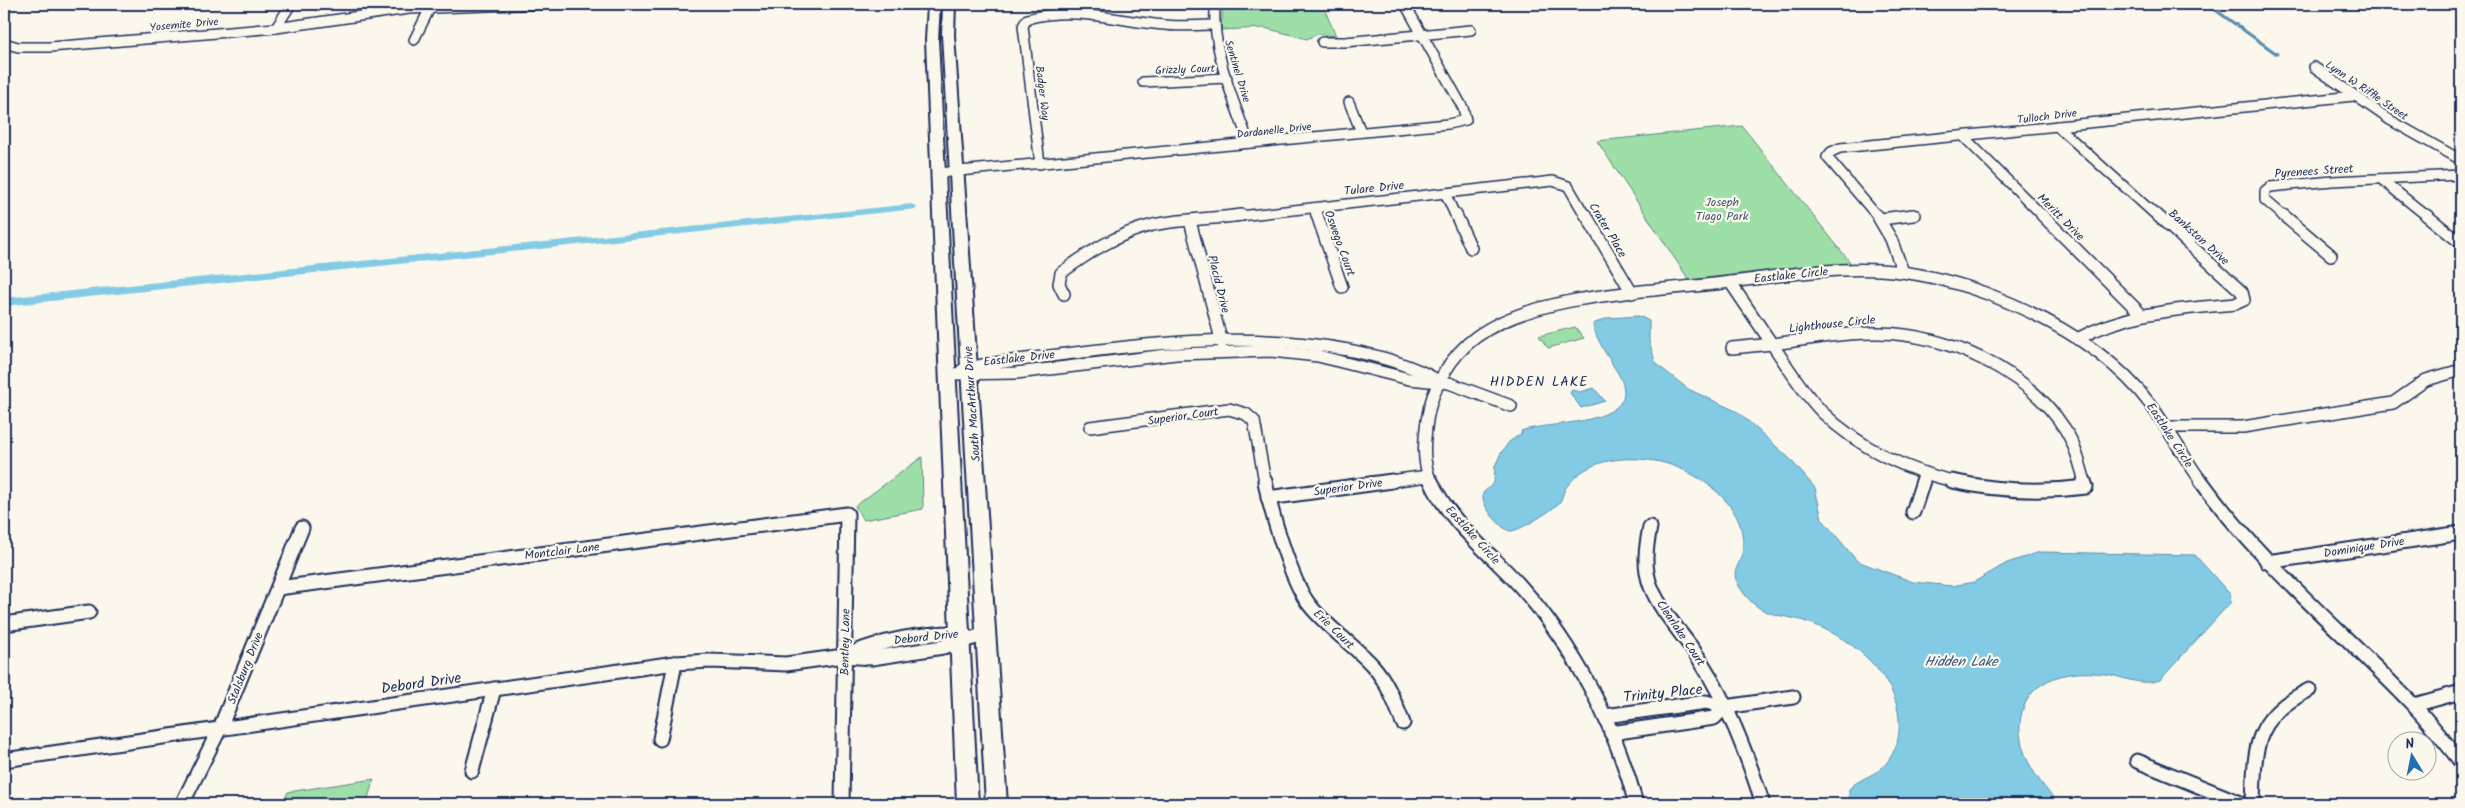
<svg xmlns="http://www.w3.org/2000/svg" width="2465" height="808" viewBox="0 0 2465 808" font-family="Kalam,sans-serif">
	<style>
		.green { fill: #9edfa8; stroke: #5c8783 }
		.water { fill: #83cbe4; stroke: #598dae }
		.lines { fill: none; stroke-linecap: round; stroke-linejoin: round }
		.stream { stroke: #598dae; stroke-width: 3 }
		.canal { fill: #83cbe4; fill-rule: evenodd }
		.minor-far2-casing { stroke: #1b2f5e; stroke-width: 12 }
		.minor-far1-casing { stroke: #1b2f5e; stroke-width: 14 }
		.minor-casing { stroke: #1b2f5e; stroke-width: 17 }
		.secondary-casing { stroke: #1b2f5e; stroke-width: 4 }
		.minor-far2 { stroke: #fbf7ec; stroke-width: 9 }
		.minor-far1 { stroke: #fbf7ec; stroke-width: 11 }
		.minor { stroke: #fbf7ec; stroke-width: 13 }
		.secondary { fill: #fbf7ec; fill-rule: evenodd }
		.labels { text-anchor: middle; stroke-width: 4.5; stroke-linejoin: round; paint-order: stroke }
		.far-street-label { font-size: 11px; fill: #1b2f5e; stroke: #fbf7ec }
		.street-label { font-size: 12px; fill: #1b2f5e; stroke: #fbf7ec }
		.park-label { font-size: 12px; fill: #3c5b70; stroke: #fbf7ec }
		.neighbourhood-label { font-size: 14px; letter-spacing: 1px; fill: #1b2f5e; stroke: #fbf7ec }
		.water-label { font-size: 14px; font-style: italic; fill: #355680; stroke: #fbf7ec }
		.near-street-label { font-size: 15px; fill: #1b2f5e; stroke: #fbf7ec }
	</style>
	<rect width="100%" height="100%" fill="#fbf7ec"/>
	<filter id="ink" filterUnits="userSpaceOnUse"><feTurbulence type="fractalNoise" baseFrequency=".02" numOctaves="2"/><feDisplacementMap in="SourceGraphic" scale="10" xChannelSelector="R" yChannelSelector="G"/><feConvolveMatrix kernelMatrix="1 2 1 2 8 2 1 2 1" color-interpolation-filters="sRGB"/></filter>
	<g filter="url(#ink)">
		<g class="green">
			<polygon points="1223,4 1322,4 1336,36 1317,34 1307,39 1265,28 1221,30"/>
			<polygon points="1742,126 1850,262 1851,264 1815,265 1689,280 1597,141"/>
			<polygon points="1575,327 1584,338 1548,348 1539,336"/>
			<polygon points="922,457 923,509 863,520 855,506"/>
			<polygon points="374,779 366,804 282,804 288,792"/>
		</g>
		<g class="water">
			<path d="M1639 316 1649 321V341L1655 361 1659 366 1688 389 1738 412 1789 458 1815 488 1822 519 1857 561 1913 582 1952 586 1974 582 2007 563 2040 552 2195 555 2228 592 2231 596 2230 603 2160 680C2143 686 2128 679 2111 675 2088 671 2061 671 2041 685 2028 694 2021 708 2020 724 2018 754 2039 784 2060 804H1849V789C1860 777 1878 776 1888 761 1899 746 1901 729 1898 711 1890 668 1846 635 1807 622 1783 614 1764 618 1746 596 1724 568 1742 571 1743 545 1744 504 1702 475 1668 464 1643 457 1614 456 1590 467 1580 472 1571 480 1565 489 1563 494 1562 499 1559 503 1553 510 1518 532 1510 531 1503 529 1498 522 1493 517 1487 509 1482 503 1483 493L1494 483 1495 466 1501 453 1509 442 1522 433 1521 431C1548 421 1647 427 1619 375 1612 363 1594 337 1593 324L1608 318Z"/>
			<polygon points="1594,388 1605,401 1581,408 1570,393 1572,390 1580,392"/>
		</g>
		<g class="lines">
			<polyline class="stream" points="2207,4 2277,54"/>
			<polygon class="canal" points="912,204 917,207 916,209 4,306 4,298"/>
			<defs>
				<g id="minor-far2">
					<path d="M1215 4C1212 53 1233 98 1249 143"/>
					<polyline points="4,9 7,4"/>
					<polyline points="276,28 291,4"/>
					<polyline points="414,40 430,8"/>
					<polyline points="1322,42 1345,42 1471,30"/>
					<polyline points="4,43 18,47 50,47 276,28 409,9 545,4"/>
					<polyline points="2314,67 2390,120 2461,160"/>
					<polyline points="1143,82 1227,78"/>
					<polyline points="1349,102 1361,132"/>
					<polyline points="2057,126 2158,217"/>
					<polyline points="1964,137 2044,217"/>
					<path d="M1040 164 1023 26 1027 19C1074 6 1117 21 1164 25 1180 27 1197 25 1214 25"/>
					<polyline points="939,173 1448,124 1466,120 1463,108 1405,4"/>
					<polyline points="2381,179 2428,217"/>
					<polyline points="1445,193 1456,217"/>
					<polyline points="1314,208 1317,217"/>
					<polyline points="1231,217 1553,181 1568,186 1586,217"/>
					<polyline points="1878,217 1827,157 1831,152 1840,148 2354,96"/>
					<polyline points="1902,217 1916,215"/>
					<polyline points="2285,217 2265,200 2265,191 2270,187 2332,181 2461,175"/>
				</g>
				<g id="minor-far1">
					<polyline points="1317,215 1342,287"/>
					<polyline points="1456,215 1471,248"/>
					<polyline points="1586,215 1632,293"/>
					<polyline points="1877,215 1891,239 1903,272"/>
					<polyline points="2042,215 2141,314"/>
					<polyline points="2283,215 2331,255"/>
					<polyline points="2426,215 2461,243"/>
					<polyline points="1881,219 1913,215"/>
					<polyline points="1190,221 1222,343"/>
					<polyline points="1730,282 1772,344"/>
					<path d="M1064 294 1059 284 1061 273C1089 252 1119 233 1153 225 1182 219 1213 219 1242 215"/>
					<path d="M2077 339C2127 312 2179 309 2235 304L2244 300 2242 292 2157 215"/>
					<path d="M1772 344C1788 367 1803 393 1822 412 1859 448 1908 471 1957 482"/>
					<path d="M1772 344C1807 340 1843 332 1878 333 1947 334 2027 370 2065 429 2075 445 2080 464 2085 482"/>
					<polyline points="1732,348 1772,344"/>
					<path d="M962 370 986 364C1106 350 1227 327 1348 350 1379 356 1410 364 1437 380"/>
					<polyline points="948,374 1016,373 1176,354 1271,351 1318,356 1409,379 1449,383 1511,406"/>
					<polyline points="1090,427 1229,409 1246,414 1254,421 1265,482"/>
					<polyline points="2166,427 2243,427 2393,403 2426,380 2461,370"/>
					<polyline points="1383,482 1428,476"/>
					<path d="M1431 482C1422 461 1424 443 1427 420 1432 388 1450 356 1476 337 1536 293 1650 292 1723 283 1775 277 1827 267 1880 270 1915 272 1952 281 1985 293 2046 316 2110 351 2150 404 2169 429 2183 457 2202 482"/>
					<polyline points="1922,482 1925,473"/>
				</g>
				<g id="minor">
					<path d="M1265 481C1270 509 1291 580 1308 603 1324 625 1354 645 1373 666 1388 683 1395 703 1403 723"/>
					<path d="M1431 481C1450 524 1491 553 1521 587 1575 647 1616 727 1636 804"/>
					<path d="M1952 481C1997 491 2040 493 2086 487L2084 481"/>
					<path d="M2201 481C2262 566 2343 631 2415 707 2431 724 2446 743 2461 762"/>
					<polyline points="1268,498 1392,481"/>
					<polyline points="1913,512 1923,481"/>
					<path d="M1650 527C1646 547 1643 567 1651 587 1662 614 1685 636 1700 660 1728 704 1747 755 1763 804"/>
					<polyline points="2267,562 2461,533"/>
					<polyline points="278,588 847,514 842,804"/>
					<polyline points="4,624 89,612"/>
					<path d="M846 655C884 640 923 632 964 633"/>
					<polyline points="2414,705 2461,692"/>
					<polyline points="1605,716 1706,702 1725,707 1793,697"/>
					<polyline points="1611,733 1714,718 1725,707"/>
					<polyline points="660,739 675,663"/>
					<polyline points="4,760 675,663 710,661 786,664 844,656 872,658 943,647 986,634"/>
					<polyline points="2137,761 2243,804"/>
					<polyline points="472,771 494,689"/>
					<polyline points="182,804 220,728 302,528"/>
					<path d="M2253 804C2255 747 2253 718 2309 690"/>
				</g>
				<g id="secondary">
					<polygon points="928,4 940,4 938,40 978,804 957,804 926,40"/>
					<polygon points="943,4 955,4 954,35 1007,804 986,804 942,35"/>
				</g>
			</defs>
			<use href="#minor-far2" class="minor-far2-casing"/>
			<use href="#minor-far1" class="minor-far1-casing"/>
			<use href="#minor" class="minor-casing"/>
			<use href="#secondary" class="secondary-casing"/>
			<use href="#minor-far2" class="minor-far2"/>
			<use href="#minor-far1" class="minor-far1"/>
			<use href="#minor" class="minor"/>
			<use href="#secondary" class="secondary"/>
		</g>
	</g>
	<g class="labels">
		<g class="far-street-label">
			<text transform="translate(184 24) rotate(-5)" y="4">Yosemite Drive</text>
			<text transform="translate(1185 69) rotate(-2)" y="4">Grizzly Court</text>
			<text transform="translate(1238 71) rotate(73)" y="4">Sentinel Drive</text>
			<text transform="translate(2367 90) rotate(34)" y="4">Lynn W Riffle Street</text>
			<text transform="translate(1043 93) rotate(83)" y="4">Badger Way</text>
			<text transform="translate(2047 116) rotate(-7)" y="4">Tulloch Drive</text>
			<text transform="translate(1274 130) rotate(-6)" y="4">Dardanelle Drive</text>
		</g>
		<g class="street-label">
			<text transform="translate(2314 171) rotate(-4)" y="4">Pyrenees Street</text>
			<text transform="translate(1374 188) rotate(-6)" y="4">Tulare Drive</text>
			<text transform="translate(2061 217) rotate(45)" y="4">Meritt Drive</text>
			<text transform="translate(1608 230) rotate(59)" y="4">Crater Place</text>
			<text transform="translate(2199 237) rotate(42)" y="4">Bankston Drive</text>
			<text transform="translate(1340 243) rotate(70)" y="4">Oswego Court</text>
			<text transform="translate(1791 275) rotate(-6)" y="4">Eastlake Circle</text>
			<text transform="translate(1219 284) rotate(76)" y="4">Placid Drive</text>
			<text transform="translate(1832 324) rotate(-6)" y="4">Lighthouse Circle</text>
			<text transform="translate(1019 358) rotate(-6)" y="4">Eastlake Drive</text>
			<text transform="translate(972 404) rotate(-94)" y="4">South MacArthur Drive</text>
			<text transform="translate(1183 416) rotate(-8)" y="4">Superior Court</text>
			<text transform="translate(2170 435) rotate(57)" y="4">Eastlake Circle</text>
			<text transform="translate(1348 487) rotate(-8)" y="4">Superior Drive</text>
			<text transform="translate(1473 535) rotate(48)" y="4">Eastlake Circle</text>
			<text transform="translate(2364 547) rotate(-9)" y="4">Dominique Drive</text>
			<text transform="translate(562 551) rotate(-7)" y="4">Montclair Lane</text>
			<text transform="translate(1334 629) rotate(44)" y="4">Erie Court</text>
			<text transform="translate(1681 633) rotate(56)" y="4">Clearlake Court</text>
			<text transform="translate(926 637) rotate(-6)" y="4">Debord Drive</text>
			<text transform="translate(845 642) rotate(-89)" y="4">Bentley Lane</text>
			<text transform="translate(245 668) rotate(-68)" y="4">Stalsburg Drive</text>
		</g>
		<g class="park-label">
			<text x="1722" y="206">Joseph<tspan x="1722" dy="14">Tiago Park</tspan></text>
		</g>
		<g class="neighbourhood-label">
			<text x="1539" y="386">HIDDEN LAKE</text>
		</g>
		<g class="water-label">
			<text x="1961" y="666">Hidden Lake</text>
		</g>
		<g class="near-street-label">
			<text transform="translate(421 683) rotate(-8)" y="5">Debord Drive</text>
			<text transform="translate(1663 693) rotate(-6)" y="5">Trinity Place</text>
		</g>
	</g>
	<rect width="2465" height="808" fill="none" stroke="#fbf7ec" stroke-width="20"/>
	<rect x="10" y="10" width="2445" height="788" fill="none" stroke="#1b2f5e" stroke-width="2" filter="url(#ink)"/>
	<g transform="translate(2412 756) rotate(350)"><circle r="24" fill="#fbf7ec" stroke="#a1a7b3"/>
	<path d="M0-4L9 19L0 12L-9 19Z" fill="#1f6fb2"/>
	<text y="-8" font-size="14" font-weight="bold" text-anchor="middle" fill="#1b2f5e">N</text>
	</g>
</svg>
